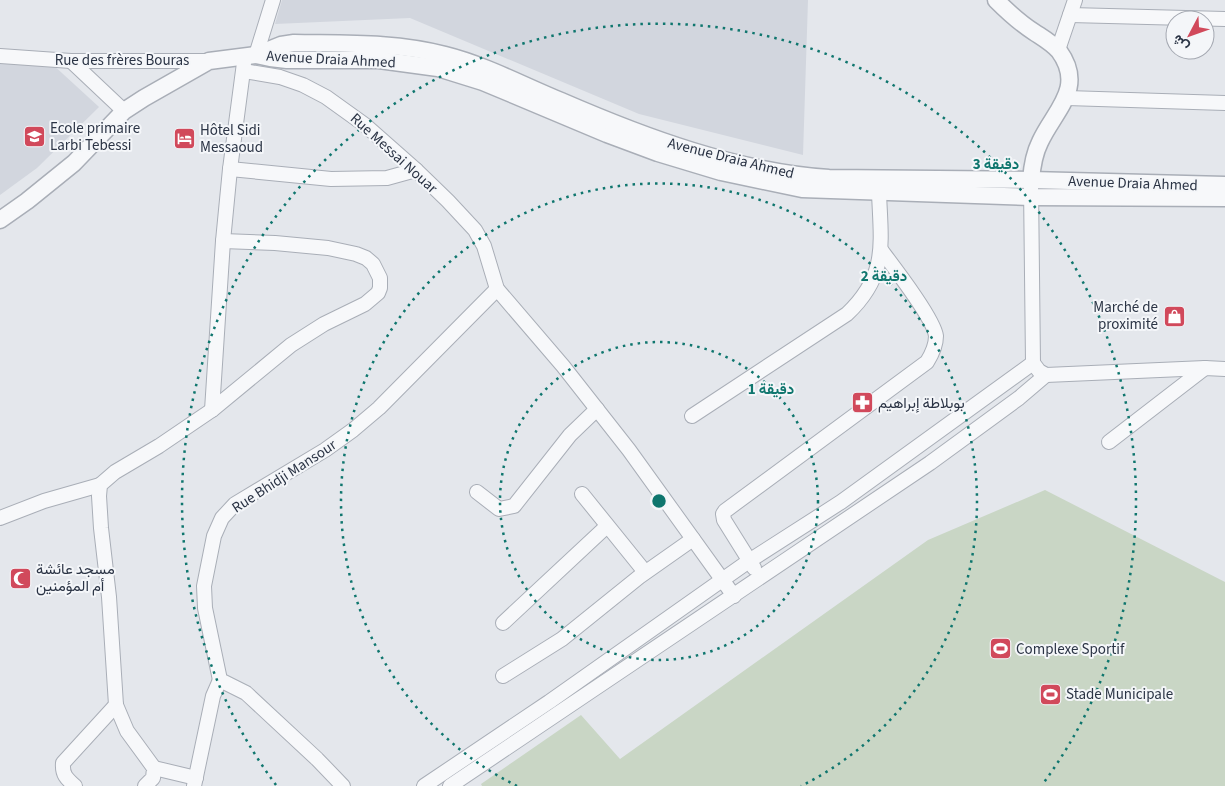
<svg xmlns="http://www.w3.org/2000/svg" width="1225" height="786" viewBox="0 0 1225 786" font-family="'Source Sans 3',Vazirmatn,sans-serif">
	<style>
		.built { fill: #d2d6de }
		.pitch { fill: #c9d6c5 }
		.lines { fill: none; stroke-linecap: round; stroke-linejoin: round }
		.minor-casing { stroke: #a9aeb7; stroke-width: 16 }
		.tertiary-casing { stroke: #a9aeb7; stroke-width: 19 }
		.minor { stroke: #f7f8fa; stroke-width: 14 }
		.tertiary { stroke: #f7f8fa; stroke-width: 16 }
		.ring { fill: none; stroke: #0f766e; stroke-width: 2.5; stroke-dasharray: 2.5 5 }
		.labels { text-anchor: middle; stroke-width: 4; stroke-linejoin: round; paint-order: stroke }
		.street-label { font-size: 15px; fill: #2b3445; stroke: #f4f6f9 }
		.poi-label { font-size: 15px; fill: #2b3445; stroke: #f4f6f9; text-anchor: start }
		.centre { fill: #0f766e; stroke: #f4f6f9; stroke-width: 2.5 }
		.ring-label { font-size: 15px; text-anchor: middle; font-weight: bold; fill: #0f766e; stroke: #f4f6f9; stroke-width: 4; stroke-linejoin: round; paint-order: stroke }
	</style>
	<rect width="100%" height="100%" fill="#e4e7ec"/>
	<g class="built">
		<polygon points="282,0 808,0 803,155 639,114 410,18 275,24"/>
		<polygon points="0,53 51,63 99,107 37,168 0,195"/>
	</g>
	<polygon class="pitch" points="1045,490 1225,582 1225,786 482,786 481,784 581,715 620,759 928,540"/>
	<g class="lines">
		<defs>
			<g id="minor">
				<polyline points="1070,15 1225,19"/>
				<polyline points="1058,50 1075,0"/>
				<polyline points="256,55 273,0"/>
				<polyline points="0,56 71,61 209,61"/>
				<polyline points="71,61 124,111"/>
				<polyline points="244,71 280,77 303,85 326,97 365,125 416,170 448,201 475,230 484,246 497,289 563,366 629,450 734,596"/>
				<polyline points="1067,98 1225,103"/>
				<polyline points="230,169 331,179 387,178 416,170"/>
				<polyline points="1031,186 1033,363 1039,371 1046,375 1205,368 1225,369"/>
				<polyline points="212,410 223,241 230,169 244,63"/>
				<path d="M692 416 847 314C888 275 881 244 879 193"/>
				<polyline points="1109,442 1205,368"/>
				<polyline points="477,492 499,509 514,506 570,435 597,409"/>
				<polyline points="582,494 645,572"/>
				<polyline points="0,518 44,501 100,485"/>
				<path d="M754 568 724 520 723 514 725 511 927 362C932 354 936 346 936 336 934 319 893 266 881 250"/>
				<polyline points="503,623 607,526"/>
				<polyline points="503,676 562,639 639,577 693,539"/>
				<polyline points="154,768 196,778"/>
				<path d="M75 786C67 779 62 775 63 763L116 705"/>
				<polyline points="145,786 153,778 154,768 127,731 116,705 109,597 101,528 99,496 100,485 115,472 159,446 212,410 291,345 324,324 365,304 378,293 380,288 380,278 373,264 366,258 356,254 328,248 275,243 223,241"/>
				<polyline points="194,786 213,696 220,680"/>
				<polyline points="343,786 317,759 246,693 220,680 205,608 204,586 214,536 222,518 235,504 325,450 353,430 379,408 497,289"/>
				<polyline points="424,786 549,702 749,561 841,502 1033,363"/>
				<polyline points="450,786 930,463 1019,398 1046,375"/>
			</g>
			<g id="tertiary">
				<path d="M996 0C1008 12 1020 23 1034 32 1043 38 1052 43 1059 51 1086 88 1054 111 1040 142 1034 154 1032 167 1031 180"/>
				<polyline points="256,55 270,58 287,60 379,60 438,68 483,82 607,134 658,153 721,172 802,189 1031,197 1225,198"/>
				<path d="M0 220 27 201 74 163 124 111 144 98 209 61 256 55 281 45 294 43C345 44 395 42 445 55 485 65 522 85 561 101 644 137 737 172 829 178L1031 180 1225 185"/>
			</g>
		</defs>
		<use href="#minor" class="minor-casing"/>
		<use href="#tertiary" class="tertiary-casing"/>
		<use href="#minor" class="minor"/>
		<use href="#tertiary" class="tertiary"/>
	</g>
	<g class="ring">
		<circle cx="659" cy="501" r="159"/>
		<path d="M517 786A318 318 0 1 1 801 786"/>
		<path d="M276 785A477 477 0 1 1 1042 785"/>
	</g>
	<defs>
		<symbol id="school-square" viewBox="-11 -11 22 22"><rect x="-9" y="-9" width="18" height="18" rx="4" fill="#d1495b" stroke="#f4f6f9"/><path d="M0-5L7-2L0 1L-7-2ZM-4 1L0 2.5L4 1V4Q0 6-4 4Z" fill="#fff"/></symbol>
		<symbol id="hotel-square" viewBox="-11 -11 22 22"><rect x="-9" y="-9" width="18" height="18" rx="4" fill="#d1495b" stroke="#f4f6f9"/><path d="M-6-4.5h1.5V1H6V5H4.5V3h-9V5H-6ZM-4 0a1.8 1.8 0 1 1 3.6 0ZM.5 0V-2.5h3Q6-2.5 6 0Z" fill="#fff"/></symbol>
		<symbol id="shop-square" viewBox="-11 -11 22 22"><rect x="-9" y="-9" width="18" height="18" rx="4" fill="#d1495b" stroke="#f4f6f9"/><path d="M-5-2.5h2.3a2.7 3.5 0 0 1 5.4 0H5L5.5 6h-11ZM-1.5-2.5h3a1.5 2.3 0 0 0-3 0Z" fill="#fff"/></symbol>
		<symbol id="pharmacy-square" viewBox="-11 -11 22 22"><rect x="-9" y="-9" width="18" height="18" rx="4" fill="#d1495b" stroke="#f4f6f9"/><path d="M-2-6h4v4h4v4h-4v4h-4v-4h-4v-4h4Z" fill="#fff"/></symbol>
		<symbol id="mosque-square" viewBox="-11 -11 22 22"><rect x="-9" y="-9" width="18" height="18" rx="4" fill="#d1495b" stroke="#f4f6f9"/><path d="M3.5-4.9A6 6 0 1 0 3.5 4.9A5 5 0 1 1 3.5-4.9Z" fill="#fff"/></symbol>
		<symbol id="stadium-square" viewBox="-11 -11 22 22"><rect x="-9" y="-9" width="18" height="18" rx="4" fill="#d1495b" stroke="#f4f6f9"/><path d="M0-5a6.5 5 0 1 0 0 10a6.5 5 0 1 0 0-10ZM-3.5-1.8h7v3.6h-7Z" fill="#fff"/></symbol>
	</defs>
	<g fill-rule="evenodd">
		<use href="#school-square" x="22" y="124" width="25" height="25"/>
		<use href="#hotel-square" x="172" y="126" width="25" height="25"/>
		<use href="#shop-square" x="1162" y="304" width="25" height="25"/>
		<use href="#pharmacy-square" x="850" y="390" width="25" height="25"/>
		<use href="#mosque-square" x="8" y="566" width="25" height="25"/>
		<use href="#stadium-square" x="988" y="636" width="25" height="25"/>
		<use href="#stadium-square" x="1038" y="682" width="25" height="25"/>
	</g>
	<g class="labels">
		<g class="street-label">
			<text transform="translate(331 59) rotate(3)" y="5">Avenue Draia Ahmed</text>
			<text x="122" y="65">Rue des frères Bouras</text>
			<text transform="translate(394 153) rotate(42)" y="5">Rue Messai Nouar</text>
			<text transform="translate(731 158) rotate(14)" y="5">Avenue Draia Ahmed</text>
			<text transform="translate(1133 183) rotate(2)" y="5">Avenue Draia Ahmed</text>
			<text transform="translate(284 476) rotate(-33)" y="5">Rue Bhidji Mansour</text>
		</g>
		<g class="poi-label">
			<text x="50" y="133">Ecole primaire<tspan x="50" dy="17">Larbi Tebessi</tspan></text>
			<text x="200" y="135">Hôtel Sidi<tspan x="200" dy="17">Messaoud</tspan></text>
			<text x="1158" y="312" text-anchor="end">Marché de<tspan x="1158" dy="17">proximité</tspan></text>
			<text x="878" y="408">بوبلاطة إبراهيم</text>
			<text x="36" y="574">مسجد عائشة<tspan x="36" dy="17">أم المؤمنين</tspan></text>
			<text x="1016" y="654">Complexe Sportif</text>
			<text x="1066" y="699">Stade Municipale</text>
		</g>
	</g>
	<circle cx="659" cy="501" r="8" class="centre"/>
	<g class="ring-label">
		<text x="996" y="169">3 دقيقة</text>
		<text x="884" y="281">2 دقيقة</text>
		<text x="771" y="394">1 دقيقة</text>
	</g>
	<g transform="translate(1190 35) rotate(229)"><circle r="24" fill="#f4f6f9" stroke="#a4a8b1"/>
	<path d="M0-4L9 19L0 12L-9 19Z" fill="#d1495b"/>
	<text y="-8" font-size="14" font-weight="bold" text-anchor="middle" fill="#2b3445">ش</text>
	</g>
</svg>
